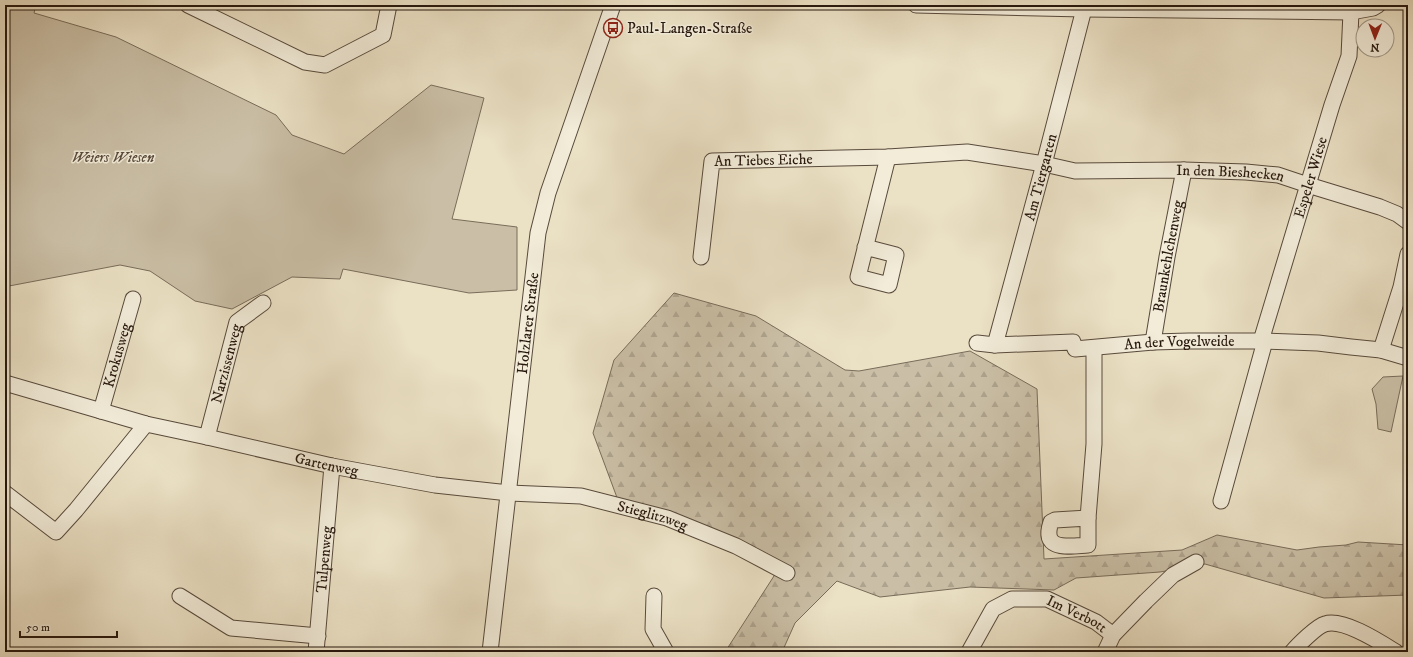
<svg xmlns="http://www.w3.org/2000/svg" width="1413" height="657" viewBox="0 0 1413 657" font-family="'IM FELL DW Pica',serif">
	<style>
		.forest { fill: url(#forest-firs); stroke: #786c5a }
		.park { fill: #cabfa6; stroke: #786c5a }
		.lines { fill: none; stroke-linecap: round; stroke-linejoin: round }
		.minor-casing { stroke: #584a3c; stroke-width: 17 }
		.minor { stroke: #f2ecd9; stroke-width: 15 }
		.labels { text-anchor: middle; stroke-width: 3; stroke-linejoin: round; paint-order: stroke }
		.poi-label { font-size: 15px; fill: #27180e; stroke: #f2ecd9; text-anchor: start }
		.park-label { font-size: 15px; font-style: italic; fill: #584a3c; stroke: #f2ecd9 }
		.street-label { font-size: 15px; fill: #27180e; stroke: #f2ecd9 }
	</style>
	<defs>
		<pattern id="forest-firs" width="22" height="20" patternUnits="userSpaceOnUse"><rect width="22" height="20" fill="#cabfa6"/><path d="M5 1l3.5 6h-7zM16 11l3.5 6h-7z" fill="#aea38e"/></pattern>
	</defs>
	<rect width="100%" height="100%" fill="#ebe1c5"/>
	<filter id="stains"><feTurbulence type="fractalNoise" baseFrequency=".005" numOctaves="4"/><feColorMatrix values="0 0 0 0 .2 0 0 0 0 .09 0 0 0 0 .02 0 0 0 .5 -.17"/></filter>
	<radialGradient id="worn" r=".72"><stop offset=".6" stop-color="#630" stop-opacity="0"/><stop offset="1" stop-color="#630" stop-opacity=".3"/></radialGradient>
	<polygon class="forest" points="674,293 756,316 845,370 859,371 970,351 1037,389 1044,559 1182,550 1217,535 1297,550 1319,547 1346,545 1358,542 1408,545 1408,595 1324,598 1205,564 1160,572 1076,578 1054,590 970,587 880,597 837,581 795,623 782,652 725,652 774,576 774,570 619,503 593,433 614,360"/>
	<g class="park">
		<polygon points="5,5 36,5 34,13 116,37 276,115 292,135 344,154 431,85 484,98 452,219 517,227 517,290 469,293 343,269 340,279 292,277 232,309 195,301 150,271 120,265 9,286 5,278"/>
		<polygon points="1403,376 1391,432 1378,429 1376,404 1372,389 1383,377"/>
	</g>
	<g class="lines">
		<defs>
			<g id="minor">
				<polyline points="188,5 305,62 325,65 383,35 389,5"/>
				<polyline points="916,5 1084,9 1351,12 1373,8 1378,5"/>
				<polyline points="865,247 896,255 889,285 858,277 888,157"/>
				<path id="s1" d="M701 257 712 161 888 157 967 152 1044 164 1075 171 1184 170 1246 172 1278 175 1308 185 1380 207 1397 214 1408 222"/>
				<path id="s2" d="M1261 341 1332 105 1349 56 1351 12"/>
				<path id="s3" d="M1153 342 1167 257 1184 170"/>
				<path id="s4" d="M977 343 995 345 1073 342 1075 349 1153 342 1189 341H1265L1318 343 1351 347 1381 350 1408 358"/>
				<path id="s5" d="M995 345 1044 164 1084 9"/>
				<polyline points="1381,350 1401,287 1408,254"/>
				<path id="s6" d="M5 383 146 424 207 437 332 466 435 485 509 493 581 496 667 518 736 546 787 573"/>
				<path id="s7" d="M101 411 133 299"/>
				<path id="s8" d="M207 437 237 322 263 303"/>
				<polyline points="5,493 56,532 76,510 146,424"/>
				<polyline points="1221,501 1265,341"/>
				<polyline points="1088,518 1094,444 1094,348"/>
				<path d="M1088 518V545C1069 546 1041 552 1051 522L1055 520Z"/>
				<polyline points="180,596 231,628 318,636"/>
				<polyline points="654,596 653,629 666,652"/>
				<path id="s9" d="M316 652 332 466"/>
				<path id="s10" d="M490 652 538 233 548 193 613 5"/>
				<path id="s11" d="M969 652 993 609 1012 599H1047L1096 622 1113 635"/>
				<polyline points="1105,652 1113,635 1146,601 1173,575 1196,562"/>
				<path d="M1292 652C1298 645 1317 626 1325 624 1343 618 1380 642 1396 652"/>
			</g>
		</defs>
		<use href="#minor" class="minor-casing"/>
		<use href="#minor" class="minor"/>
	</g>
	<defs>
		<symbol id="bus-ring" viewBox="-11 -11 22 22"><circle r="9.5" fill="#f2ecd9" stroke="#8f2418" stroke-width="1.5"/><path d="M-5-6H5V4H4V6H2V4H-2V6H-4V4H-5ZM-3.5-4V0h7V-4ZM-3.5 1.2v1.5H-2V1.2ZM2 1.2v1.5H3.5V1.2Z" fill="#8f2418"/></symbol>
	</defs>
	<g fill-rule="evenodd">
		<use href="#bus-ring" x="602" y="17" width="22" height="22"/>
	</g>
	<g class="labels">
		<g class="poi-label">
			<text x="627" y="33">Paul-Langen-Straße</text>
		</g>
		<g class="park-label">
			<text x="113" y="162">Weiers Wiesen</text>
		</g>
		<g class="street-label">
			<text dy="5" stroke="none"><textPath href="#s1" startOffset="148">An Tiebes Eiche</textPath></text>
			<text dy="5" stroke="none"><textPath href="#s1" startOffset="617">In den Bieshecken</textPath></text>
			<text dy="5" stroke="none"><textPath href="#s5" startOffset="174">Am Tiergarten</textPath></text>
			<text dy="5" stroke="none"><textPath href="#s2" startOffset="171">Espeler Wiese</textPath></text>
			<text dy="5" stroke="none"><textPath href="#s3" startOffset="87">Braunkehlchenweg</textPath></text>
			<text dy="5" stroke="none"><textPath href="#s10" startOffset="331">Holzlarer Straße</textPath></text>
			<text dy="5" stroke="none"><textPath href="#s4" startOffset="208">An der Vogelweide</textPath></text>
			<text dy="5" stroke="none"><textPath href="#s7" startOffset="58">Krokusweg</textPath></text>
			<text dy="5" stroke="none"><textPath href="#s8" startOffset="76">Narzissenweg</textPath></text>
			<text dy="5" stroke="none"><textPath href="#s6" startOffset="332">Gartenweg</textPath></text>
			<text dy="5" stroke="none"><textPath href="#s6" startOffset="663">Stieglitzweg</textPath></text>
			<text dy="5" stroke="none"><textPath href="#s9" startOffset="93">Tulpenweg</textPath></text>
			<text dy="5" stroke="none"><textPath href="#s11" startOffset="139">Im Verbott</textPath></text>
		</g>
	</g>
	<rect width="1413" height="657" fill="none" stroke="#ebe1c5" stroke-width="20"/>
	<rect x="6" y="6" width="1401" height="645" fill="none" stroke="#27180e" stroke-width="2"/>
	<rect x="10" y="10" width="1393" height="637" fill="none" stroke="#27180e"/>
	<g transform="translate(1375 38) rotate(181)"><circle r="19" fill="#f2ecd9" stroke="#a19788"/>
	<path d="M0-3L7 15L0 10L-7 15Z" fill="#8f2418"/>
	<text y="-6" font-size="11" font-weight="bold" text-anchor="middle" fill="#27180e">N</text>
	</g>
	<path d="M20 631v6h97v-6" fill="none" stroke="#27180e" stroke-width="2"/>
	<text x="26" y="631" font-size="12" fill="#27180e" stroke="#f2ecd9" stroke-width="3" paint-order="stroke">50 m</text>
	<rect width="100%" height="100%" filter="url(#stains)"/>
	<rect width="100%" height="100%" fill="url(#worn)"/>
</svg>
